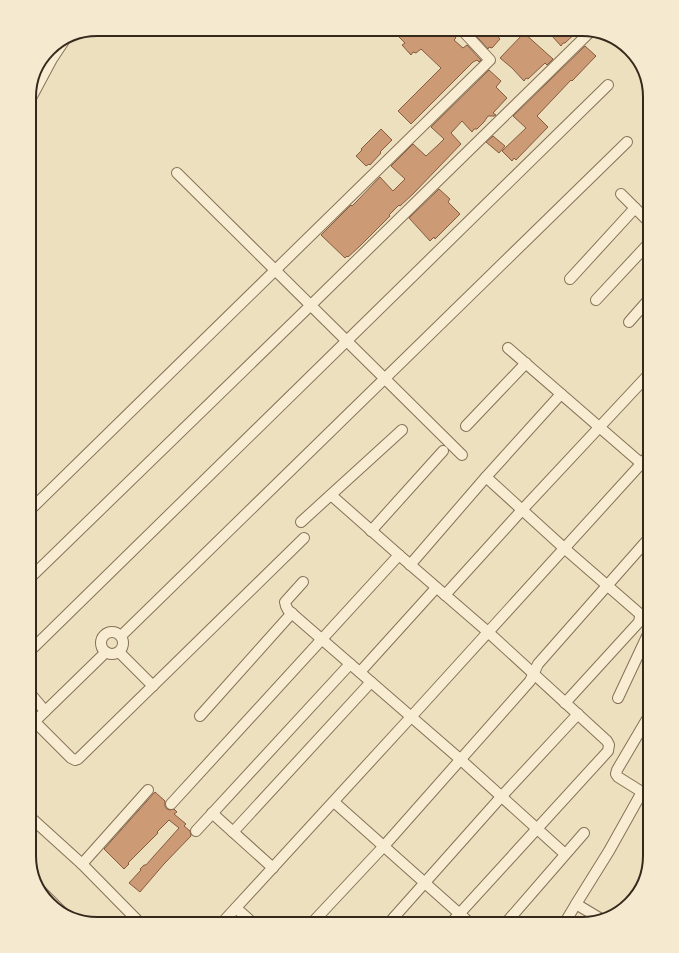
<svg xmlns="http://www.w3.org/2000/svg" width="679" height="953" viewBox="0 0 679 953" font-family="'PT Serif',serif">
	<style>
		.building { fill: #cc9a75; stroke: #855b3e }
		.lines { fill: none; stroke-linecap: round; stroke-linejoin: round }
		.minor-casing { stroke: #867158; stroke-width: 12 }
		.minor { stroke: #f8edd2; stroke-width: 10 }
		.rim { fill: none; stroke: #36291c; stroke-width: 2 }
	</style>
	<rect width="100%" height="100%" fill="#ede0bf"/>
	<g class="building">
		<polygon points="391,29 440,29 446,37 451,32 456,38 454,40 463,48 467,45 481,60 479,62 477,60 473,62 411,124 398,111 441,68 421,49 416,53 413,52 411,55 402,45 405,43"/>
		<polygon points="470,29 491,29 500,39 492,48 489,47 488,49"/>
		<polygon points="559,29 580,29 565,43 563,43 561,46 552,36"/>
		<polygon points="524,33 553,59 547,65 545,63 528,79 526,78 524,81 512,68 500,58"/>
		<polygon points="585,46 596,56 572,81 571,80 537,116 548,127 516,160 514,158 512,161 502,151 526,128 513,116"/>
		<polygon points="489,70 501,81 496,87 507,98 493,113 496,115 494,116 488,116 484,122 477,129 474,129 472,132 462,121 451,133 461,144 413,194 400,206 399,205 389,215 390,216 360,246 348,257 347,256 345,258 321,235 351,205 352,206 357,201 380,177 393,191 405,179 391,166 413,144 426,156 438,145 444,139 431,127"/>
		<polygon points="381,129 392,140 380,152 381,153 370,165 369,164 366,166 356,156 362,150 361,149"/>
		<polygon points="493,136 505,146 499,153 486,142"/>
		<polygon points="439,189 450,199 448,202 460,214 435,239 434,237 430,241 409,218"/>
		<polygon points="155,792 165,801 165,806 167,809 170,810 174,809 177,812 174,814 186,824 184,826 190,831 191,836 164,864 140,892 129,883 141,870 140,869 144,865 146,865 153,857 179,828 169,820 157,832 158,833 128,863 129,864 124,869 104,849"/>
	</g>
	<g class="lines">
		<defs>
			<g id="minor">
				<polyline points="29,102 52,59 64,41"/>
				<polyline points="177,173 462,455"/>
				<polyline points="621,194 650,223"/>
				<polyline points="570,279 635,208"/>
				<polyline points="596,300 650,242"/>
				<polyline points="629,322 650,298"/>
				<polyline points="508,348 650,471"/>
				<polyline points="466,426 526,363"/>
				<polyline points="486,477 564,548 640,614 640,617 639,622 565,703"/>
				<polyline points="331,495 399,555"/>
				<polyline points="29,511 490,60 461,29"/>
				<polyline points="301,522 402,430"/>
				<polyline points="371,531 443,451"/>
				<polyline points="410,565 486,477 561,394"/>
				<polyline points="29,579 311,305 591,31"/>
				<polyline points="303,582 285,602 286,606 288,610 461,760 565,854"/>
				<polyline points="445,595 522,510 650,373"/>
				<circle cx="112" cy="643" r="11"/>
				<polyline points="121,636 627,142"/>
				<polyline points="29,652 608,85"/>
				<polyline points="119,652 153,686"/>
				<polyline points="360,672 436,588"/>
				<polyline points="29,692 45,711"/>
				<polyline points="618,698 648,634 650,632"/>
				<polyline points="200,716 292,613"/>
				<polyline points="34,721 71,758 75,760 78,759 304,538"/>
				<polyline points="29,727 106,652"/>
				<polyline points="334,802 471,924"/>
				<polyline points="171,804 399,555 488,632 607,741 609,745 608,751 450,924"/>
				<polyline points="212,813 273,868"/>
				<polyline points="29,816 82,864 141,924"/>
				<polyline points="196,831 350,664"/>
				<polyline points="233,832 371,682"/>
				<polyline points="82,864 148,790"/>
				<polyline points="38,888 65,915"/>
				<polyline points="236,908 254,924"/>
				<polyline points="601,919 576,904 609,851 642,792 618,777 616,774 617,770 650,714"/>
				<polyline points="221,924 411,717 650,454"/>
				<polyline points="311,924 384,846 530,681 538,664 650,537"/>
				<polyline points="388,924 501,797 578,714"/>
				<polyline points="505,924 584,833"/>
				<polyline points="564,924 576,904"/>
			</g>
		</defs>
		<use href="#minor" class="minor-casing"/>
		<use href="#minor" class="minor"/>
	</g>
	<path d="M0 0H679V953H0ZM97 36H582A61 61 0 0 1 643 97V856A61 61 0 0 1 582 917H97A61 61 0 0 1 36 856V97A61 61 0 0 1 97 36Z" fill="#f5eacf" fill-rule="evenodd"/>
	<path class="rim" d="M97 36H582A61 61 0 0 1 643 97V856A61 61 0 0 1 582 917H97A61 61 0 0 1 36 856V97A61 61 0 0 1 97 36Z"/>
</svg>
